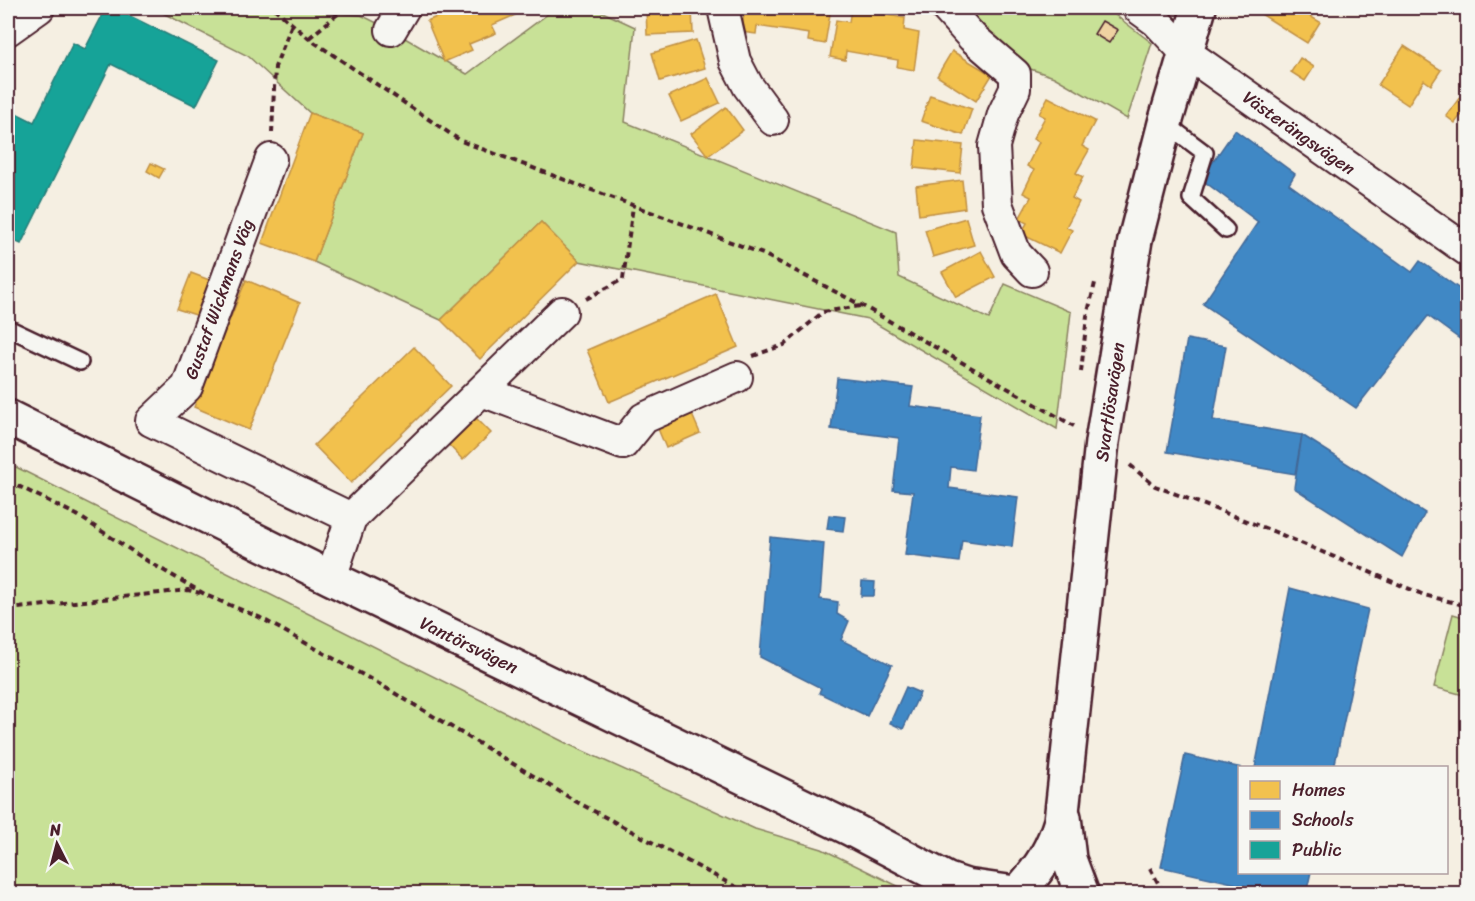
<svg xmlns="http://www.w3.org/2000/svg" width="1475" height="901" viewBox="0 0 1475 901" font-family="Sriracha,sans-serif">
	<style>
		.green { fill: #c8e197; stroke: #898061; stroke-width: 1.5 }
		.homes { fill: #f2c14e; stroke: #c09044; stroke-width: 1.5 }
		.schools { fill: #3f88c5; stroke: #426897; stroke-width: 1.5 }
		.public { fill: #17a398; stroke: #267b77; stroke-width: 1.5 }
		.building { fill: #efd2a2; stroke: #4a1f2b; stroke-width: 1.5 }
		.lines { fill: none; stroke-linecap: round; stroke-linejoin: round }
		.lane-casing { stroke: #4a1f2b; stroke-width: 20 }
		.street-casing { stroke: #4a1f2b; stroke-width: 34 }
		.secondary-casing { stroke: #4a1f2b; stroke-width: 38 }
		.path { stroke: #4a1f2b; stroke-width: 4; stroke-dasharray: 6 4.5; stroke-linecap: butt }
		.lane { stroke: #f6f6f2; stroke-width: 15 }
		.street { stroke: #f6f6f2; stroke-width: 30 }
		.secondary { stroke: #f6f6f2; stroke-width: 33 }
		.labels { text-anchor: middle; stroke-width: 6; stroke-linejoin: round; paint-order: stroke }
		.street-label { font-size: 18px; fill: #4a1f2b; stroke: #f6f6f2 }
	</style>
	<rect width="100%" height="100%" fill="#f5efe2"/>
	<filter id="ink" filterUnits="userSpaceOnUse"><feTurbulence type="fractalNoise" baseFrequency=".0167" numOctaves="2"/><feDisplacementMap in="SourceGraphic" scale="12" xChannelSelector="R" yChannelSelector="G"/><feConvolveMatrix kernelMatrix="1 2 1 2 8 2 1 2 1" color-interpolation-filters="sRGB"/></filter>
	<g filter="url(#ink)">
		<g class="green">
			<polygon points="153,8 319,8 323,12 361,15 391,30 467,74 556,8 594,8 635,27 625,122 896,232 899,277 989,319 1005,284 1071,312 1057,429 868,319 579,261 541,222 441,320 314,262 363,133 310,113 248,56"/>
			<polygon points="965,8 1106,8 1152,43 1127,119 1054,77 1010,62"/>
			<polygon points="8,463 570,745 755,829 822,849 912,893 8,893"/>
			<polygon points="1453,614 1467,618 1467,696 1434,687"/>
		</g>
		<g class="homes">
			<polygon points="444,8 514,8 512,8 515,15 492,25 496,33 469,44 472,50 444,62 427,21 446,13"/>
			<polygon points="646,8 692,8 693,33 647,35"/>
			<polygon points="745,8 831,8 825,44 808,41 809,34 757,26 756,34 741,32"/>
			<polygon points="1265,8 1296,8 1320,22 1307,43 1261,14"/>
			<polygon points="851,9 905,18 904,30 919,33 914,70 897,67 898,60 846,51 845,60 830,57 836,20 849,22"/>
			<polygon points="696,40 705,68 660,81 652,53"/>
			<polygon points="1404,46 1441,70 1431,85 1424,80 1408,105 1378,85"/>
			<polygon points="952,51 992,75 976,101 937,76"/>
			<polygon points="1300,58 1314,67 1305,81 1291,72"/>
			<polygon points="708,78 720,103 681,121 669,96"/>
			<polygon points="1463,93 1468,96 1468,120 1461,115 1455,123 1446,116"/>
			<polygon points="930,95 972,109 963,135 921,121"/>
			<polygon points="1048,97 1095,121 1082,146 1089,150 1076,173 1083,177 1072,198 1079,202 1066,227 1072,230 1060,253 1021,234 1027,223 1019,219 1031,197 1023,193 1034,170 1027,166 1039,142 1033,139 1045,117 1039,114"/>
			<polygon points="726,107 743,130 708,156 691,134"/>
			<polygon points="310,113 363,133 314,262 262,243"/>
			<polygon points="917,140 963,145 960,173 914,168"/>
			<polygon points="151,163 164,169 159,178 147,171"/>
			<polygon points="962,180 965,208 919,215 916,186"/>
			<polygon points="966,218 974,245 933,257 925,230"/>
			<polygon points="541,222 579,261 480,359 441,320"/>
			<polygon points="981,251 995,277 956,297 942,272"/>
			<polygon points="191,273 212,281 199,316 177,309"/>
			<polygon points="246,280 300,303 249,430 194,407"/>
			<polygon points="716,294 738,347 609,402 587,350"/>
			<polygon points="414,347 451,386 351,483 314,445"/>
			<polygon points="690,410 700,433 666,448 656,424"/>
			<polygon points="473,415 491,433 463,460 445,441"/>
		</g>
		<g class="schools">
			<polygon points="1235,130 1295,174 1289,184 1412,272 1420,261 1468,295 1468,345 1428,316 1356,408 1203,304 1258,222 1201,179"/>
			<polygon points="1187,339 1226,346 1213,420 1302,435 1295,474 1167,452"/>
			<polygon points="837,378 913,387 910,406 980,415 973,470 951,467 949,488 1018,497 1012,547 962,540 959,562 905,555 913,492 893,490 899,438 831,429"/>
			<polygon points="1302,435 1425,513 1402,557 1294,488"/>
			<polygon points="829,515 845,517 843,531 827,529"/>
			<polygon points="770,537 824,543 820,599 838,602 837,614 849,621 841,640 892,665 867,716 819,693 821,688 760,657"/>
			<polygon points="862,581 875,582 874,596 861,596"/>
			<polygon points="1290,588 1368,609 1334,768 1255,768"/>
			<polygon points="906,687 920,693 903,729 890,723"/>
			<polygon points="1185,755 1242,768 1240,768 1240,872 1311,872 1306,894 1281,894 1161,867"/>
		</g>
		<polygon class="public" points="106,8 114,8 219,60 196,106 111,64 21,244 8,238 8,109 34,122 73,43 85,49"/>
		<polygon class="building" points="1102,21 1118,30 1109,43 1094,34"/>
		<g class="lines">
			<defs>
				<g id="lane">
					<polyline points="1165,123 1205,153 1191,198 1226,230"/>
					<polyline points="8,328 80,362"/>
				</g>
				<g id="street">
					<polyline points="723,8 735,61 748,86 773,120"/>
					<polyline points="946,8 972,37 1015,74 1015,89 1003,114 994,146 997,204 1016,254 1032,271"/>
					<polyline points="1138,8 1156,21 1185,52 1468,251"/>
					<polyline points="8,30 39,8"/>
					<polyline points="391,30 404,8"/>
					<polyline points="271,159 187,387 151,421 351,518"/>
					<polyline points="482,391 623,444 644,418 737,377"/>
					<polyline points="331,578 351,518 562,312"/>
				</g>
				<g id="secondary">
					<polyline points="8,417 331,578 851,829 948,880 966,886 1015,893"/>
					<polyline points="1064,817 1069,859 1082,894"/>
					<path d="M1023 887C1041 867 1053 848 1061 821L1102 442 1135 240 1165 123 1199 8"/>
				</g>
			</defs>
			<use href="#lane" class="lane-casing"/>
			<use href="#street" class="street-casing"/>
			<use href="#secondary" class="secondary-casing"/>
			<g class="path">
				<polyline points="274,8 308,38 461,141 763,254 861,305 1074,426"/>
				<polyline points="309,38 345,8"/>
				<polyline points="272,133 275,67 292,24"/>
				<polyline points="586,299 623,279 633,206"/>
				<polyline points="753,356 784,345 823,312 860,306"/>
				<polyline points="1081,372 1087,316 1096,279"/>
				<polyline points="1130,465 1155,486 1275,532 1424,595 1468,606"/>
				<polyline points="8,481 77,515 149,562 208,596 259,617 381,685 577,802 749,894"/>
				<polyline points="8,609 188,590 200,593"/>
				<polyline points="1150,868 1164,894"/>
			</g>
			<use href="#lane" class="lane"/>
			<use href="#street" class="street"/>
			<use href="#secondary" class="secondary"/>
		</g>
	</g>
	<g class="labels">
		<g class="street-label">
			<text transform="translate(1299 133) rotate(35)" y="6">Västerängsvägen</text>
			<text transform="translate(219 299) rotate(-70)" y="6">Gustaf Wickmans Väg</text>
			<text transform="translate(1110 402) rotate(-82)" y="6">Svartlösavägen</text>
			<text transform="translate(469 645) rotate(26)" y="6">Vantörsvägen</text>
		</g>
	</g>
	<rect width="1475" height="901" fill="none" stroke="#f6f6f2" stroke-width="30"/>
	<rect x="15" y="15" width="1445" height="871" fill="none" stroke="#4a1f2b" stroke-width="2" filter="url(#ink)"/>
	<rect x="1238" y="766" width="210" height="108" fill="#f6f6f2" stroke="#b1a0a2" stroke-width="1.5"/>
	<rect x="1250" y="781" width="30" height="18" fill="#f2c14e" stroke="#b1a0a2" stroke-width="1.5"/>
	<text x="1292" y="796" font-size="18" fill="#4a1f2b">Homes</text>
	<rect x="1250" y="811" width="30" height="18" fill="#3f88c5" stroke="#b1a0a2" stroke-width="1.5"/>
	<text x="1292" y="826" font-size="18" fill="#4a1f2b">Schools</text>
	<rect x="1250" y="841" width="30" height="18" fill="#17a398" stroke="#b1a0a2" stroke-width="1.5"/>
	<text x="1292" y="856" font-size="18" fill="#4a1f2b">Public</text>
	<g transform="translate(57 844) rotate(354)" stroke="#f6f6f2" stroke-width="4.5" paint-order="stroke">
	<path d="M0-4.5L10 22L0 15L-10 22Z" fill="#4a1f2b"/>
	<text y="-9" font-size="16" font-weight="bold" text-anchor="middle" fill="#4a1f2b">N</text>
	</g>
</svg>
